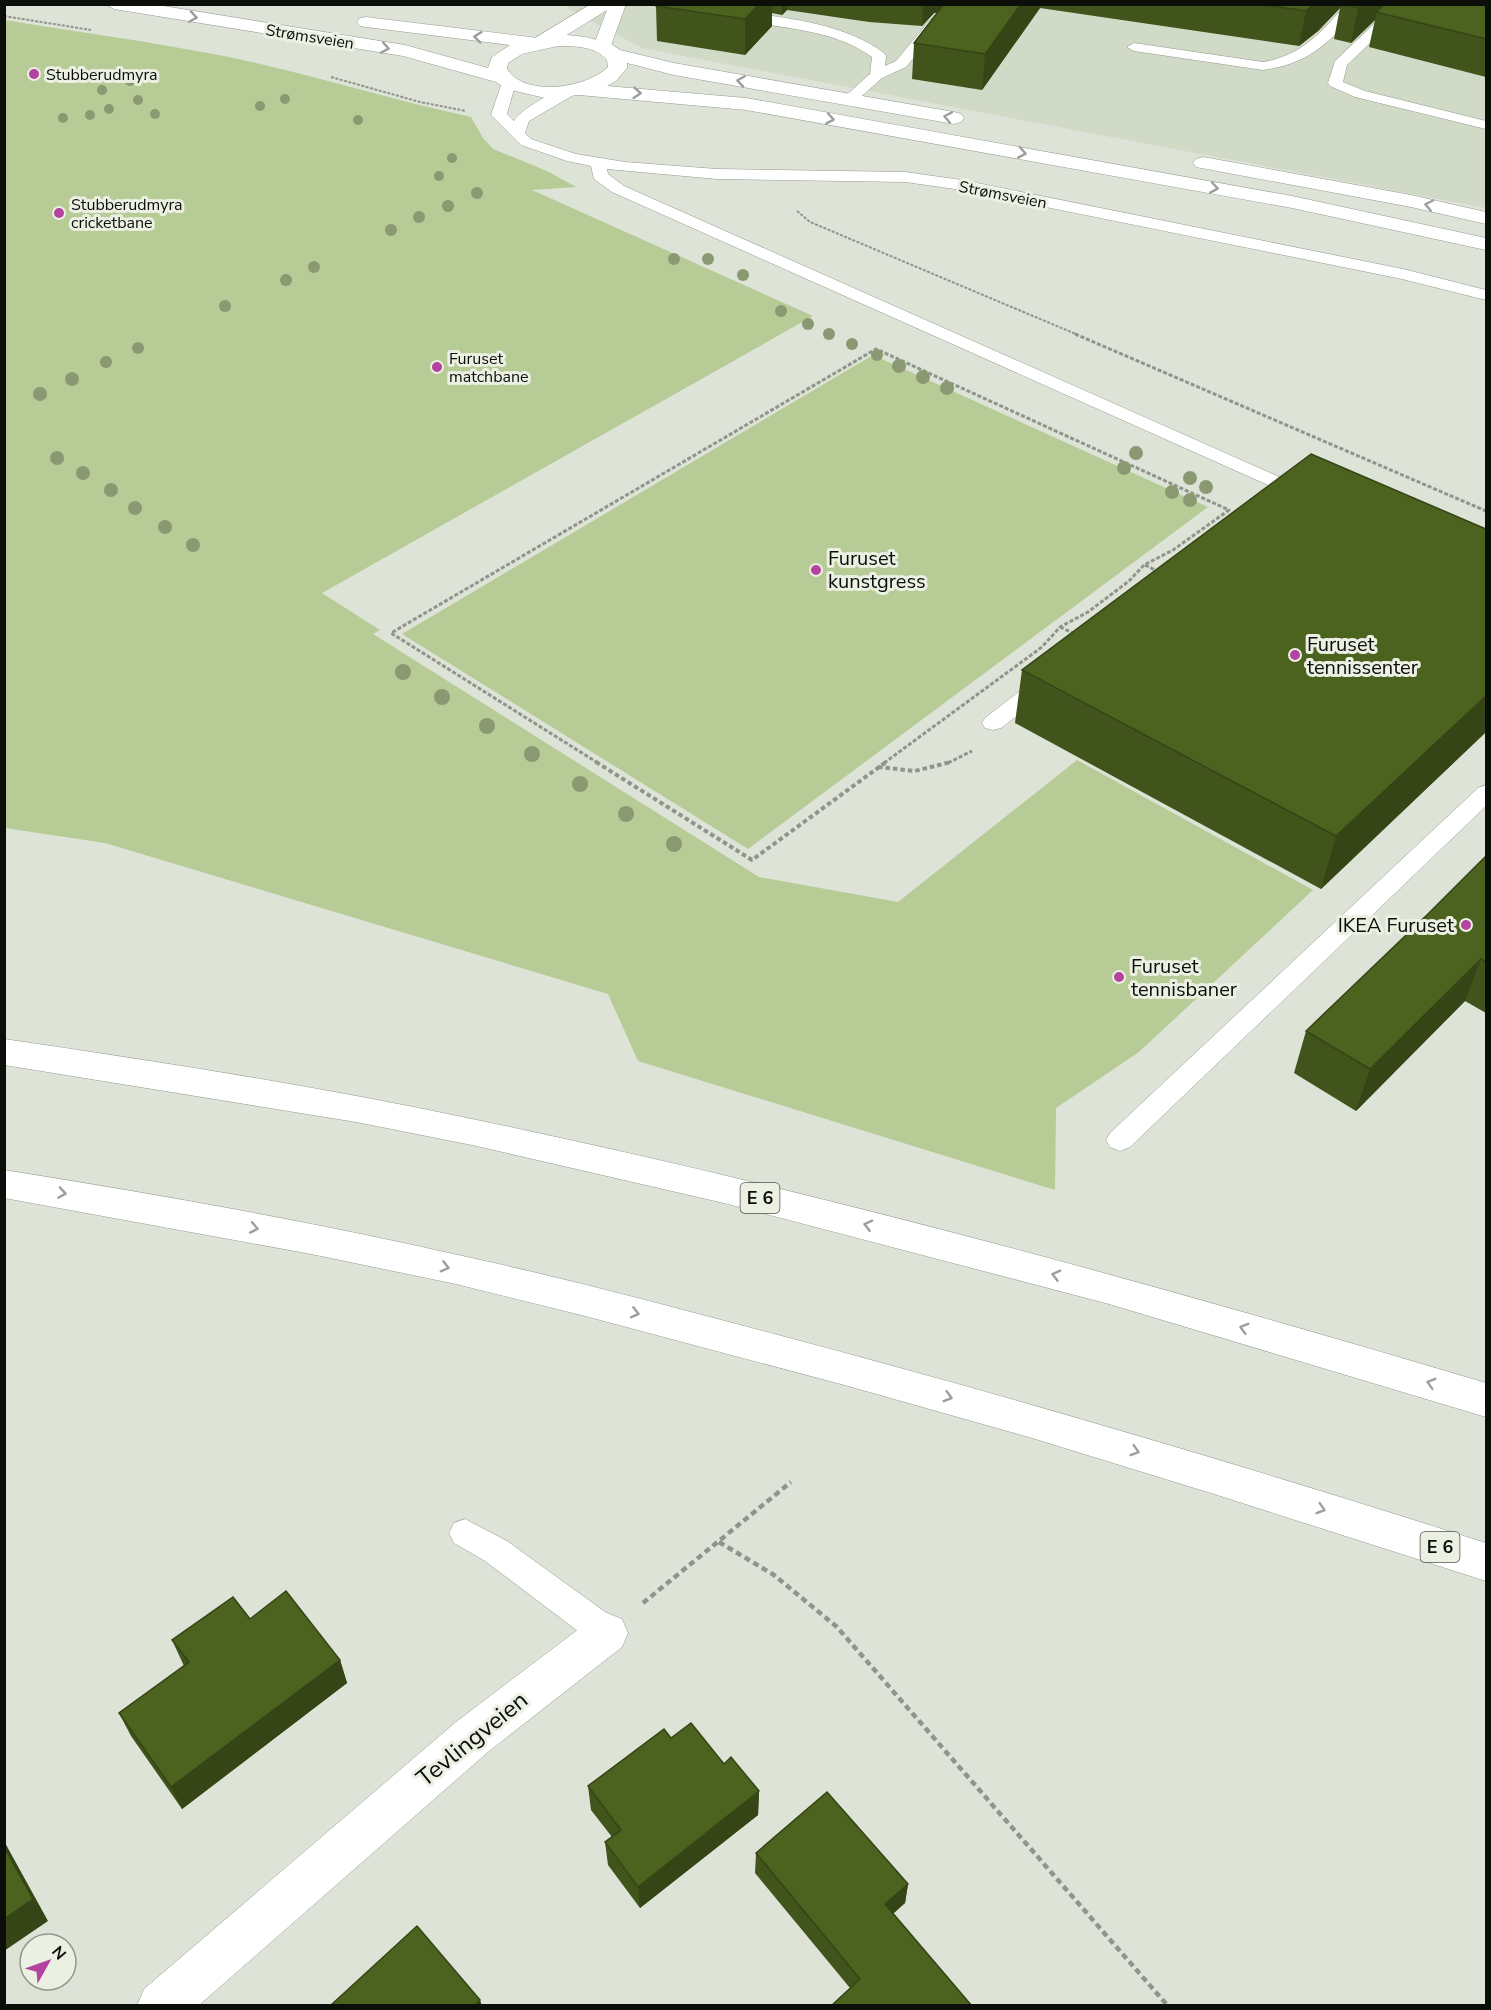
<svg xmlns="http://www.w3.org/2000/svg" width="1491" height="2010" viewBox="0 0 1491 2010" font-family="'Nunito Sans',sans-serif">
	<style>
		.built { fill: #d1dac6 }
		.green { fill: #b6cb96 }
		.lines { fill: none; stroke-linecap: round; stroke-linejoin: round }
		.lane-casing { stroke: #959a8f; stroke-width: 1 }
		.street-casing { stroke: #959a8f; stroke-width: 1 }
		.secondary-casing { stroke: #959a8f; stroke-width: 1 }
		.highway-casing { stroke: #959a8f; stroke-width: 1 }
		.path-far3 { stroke: #90948b; stroke-width: 2; stroke-dasharray: 3 1.5; stroke-linecap: butt }
		.path-far2 { stroke: #90948b; stroke-width: 3; stroke-dasharray: 4 2; stroke-linecap: butt }
		.path-far1 { stroke: #90948b; stroke-width: 4; stroke-dasharray: 4.5 3; stroke-linecap: butt }
		.path { stroke: #90948b; stroke-width: 4.5; stroke-dasharray: 6 4; stroke-linecap: butt }
		.lane { fill: #fff; fill-rule: evenodd }
		.street { fill: #fff; fill-rule: evenodd }
		.secondary { fill: #fff; fill-rule: evenodd }
		.highway { fill: #fff; fill-rule: evenodd }
		.tree { fill: #8a9971 }
		.wall { fill: #41541b }
		.shaded-wall { fill: #354516 }
		.building { fill: #4c621f; stroke: #354516; stroke-width: 1.5 }
		.oneway { stroke: #9e9f9d }
		.poi-dot { fill: #b4439f; stroke: #ebf0e3; stroke-width: 2 }
		.labels { text-anchor: middle; stroke-width: 6; stroke-linejoin: round; paint-order: stroke }
		.far-street-label { font-size: 16px; fill: #0c0e0a; stroke: #ebf0e3 }
		.far-poi-label { font-size: 16px; fill: #0c0e0a; stroke: #ebf0e3; text-anchor: start }
		.shield { fill: #ebf0e3; stroke: #4f524b; stroke-width: 1.5 }
		.shield-label { font-size: 18px; font-weight: bold; fill: #0c0e0a }
		.poi-label { font-size: 20px; fill: #0c0e0a; stroke: #ebf0e3; text-anchor: start }
		.near-street-label { font-size: 24px; fill: #0c0e0a; stroke: #ebf0e3 }
	</style>
	<rect width="100%" height="100%" fill="#dde3d6"/>
	<polygon class="built" points="569,4 1486,5 1486,208 642,48 567,8"/>
	<g class="green">
		<path d="M5 20C78 32 152 42 224 56 307 73 388 99 471 117L483 138 493 149 547 171 576 187 532 190 813 316 322 593 380 630 373 634 759 877 898 902 1077 760 1313 890 1139 1052 1056 1108 1055 1190 638 1061 608 994 105 843 5 828Z"/>
		<polygon points="873,355 1208,507 748,849 402,634"/>
	</g>
	<g class="lines">
		<defs>
			<g id="lane">
				<path d="M1346 4H1361C1333 41 1309 64 1263 70L1134 51 1127 47 1134 43 1263 62C1301 56 1322 32 1346 4Z"/>
				<polygon points="1395,4 1411,4 1347,65 1343,82 1365,91 1486,121 1486,129 1355,97 1330,86 1328,83 1335,61"/>
				<path d="M738 11C788 19 841 22 884 53L886 56 885 66 896 61 931 19H941L943 22 906 67 882 78 855 102 850 104 842 99 870 74 872 57C830 27 781 30 733 18L731 15 733 12Z"/>
				<path d="M509 78 516 82 507 114 514 121C520 109 564 84 577 87L579 90 577 93 529 121 525 133 531 139 576 154 625 162 717 169 905 172 962 180 1403 269 1486 290V300L1402 279 962 190 905 182 717 179 607 169 608 174 624 186 1313 492 1316 496 1313 500 1306 502 612 192 594 179 591 166 567 161 521 145 491 115 502 82Z"/>
				<polygon points="1045,676 1053,678 1056,683 1053,688 1001,728 993,730 985,728 982,723 985,718 1037,678"/>
				<polygon points="1486,785 1486,806 1130,1147 1120,1151 1110,1147 1106,1140 1110,1133 1478,788"/>
				<polygon points="465,1519 507,1541 619,1622 623,1633 619,1644 607,1648 595,1644 485,1561 454,1543 449,1533 454,1523"/>
			</g>
			<g id="street">
				<polygon points="591,4 626,4 609,51 595,51 593,47 607,10 549,46 535,46 533,42 535,38"/>
				<polygon points="607,1613 622,1619 628,1633 622,1647 488,1752 198,2006 137,2006 144,1989 456,1722 592,1619"/>
			</g>
			<g id="secondary">
				<path d="M105 4H151L405 45 488 68 492 57 510 45 366 27 360 26 357 22 360 18 366 17 538 38 558 34 586 37 611 44 620 50 674 63 954 112 961 114 964 118 961 122 954 124 674 75 627 63V68L616 81 607 86 746 98 1292 196 1486 238V250L1292 208 746 110 579 95 545 98 507 89 496 82 403 56 114 9ZM558 46C575 46 595 46 607 60L608 67C587 88 525 98 507 69L508 63 522 54Z"/>
				<polygon points="1203,157 1411,195 1486,212 1486,224 1411,207 1196,167 1193,163 1196,159"/>
			</g>
			<g id="highway">
				<path d="M4 1039C161 1062 317 1086 472 1119 814 1190 1151 1283 1486 1383V1417L1109 1304 728 1204 472 1145 356 1122 4 1065Z"/>
				<path d="M4 1170C156 1194 308 1221 458 1255 565 1278 672 1307 778 1335 1016 1398 1252 1468 1486 1543V1581L1214 1494 1032 1438 848 1386 585 1316 456 1284 311 1254 4 1198Z"/>
			</g>
		</defs>
		<use href="#lane" class="lane-casing"/>
		<use href="#street" class="street-casing"/>
		<use href="#secondary" class="secondary-casing"/>
		<use href="#highway" class="highway-casing"/>
		<g class="path-far3">
			<polyline points="4,16 91,30"/>
			<polyline points="331,77 420,102 466,111"/>
			<polyline points="797,211 810,222 1078,335"/>
		</g>
		<g class="path-far2">
			<polyline points="1075,334 1486,511"/>
			<polyline points="1145,565 1159,572"/>
			<polyline points="1060,627 1075,634"/>
			<polyline points="598,763 391,633 876,349 1229,510 1173,550 1144,565 1129,581 1088,612 1060,627 1042,647 884,763"/>
			<polyline points="948,763 972,751"/>
		</g>
		<g class="path-far1">
			<polyline points="596,762 752,860 886,762"/>
			<polyline points="878,767 915,771 951,762"/>
		</g>
		<g class="path">
			<polyline points="719,1542 774,1575 837,1627 1168,2006"/>
			<polyline points="643,1603 791,1482"/>
		</g>
		<use href="#lane" class="lane"/>
		<use href="#street" class="street"/>
		<use href="#secondary" class="secondary"/>
		<use href="#highway" class="highway"/>
	</g>
	<g class="tree">
		<circle cx="130" cy="81" r="5"/>
		<circle cx="102" cy="90" r="5"/>
		<circle cx="285" cy="99" r="5"/>
		<circle cx="138" cy="100" r="5"/>
		<circle cx="260" cy="106" r="5"/>
		<circle cx="109" cy="109" r="5"/>
		<circle cx="155" cy="114" r="5"/>
		<circle cx="90" cy="115" r="5"/>
		<circle cx="63" cy="118" r="5"/>
		<circle cx="358" cy="120" r="5"/>
		<circle cx="452" cy="158" r="5"/>
		<circle cx="439" cy="176" r="5"/>
		<circle cx="477" cy="193" r="6"/>
		<circle cx="448" cy="206" r="6"/>
		<circle cx="419" cy="217" r="6"/>
		<circle cx="391" cy="230" r="6"/>
		<circle cx="674" cy="259" r="6"/>
		<circle cx="708" cy="259" r="6"/>
		<circle cx="314" cy="267" r="6"/>
		<circle cx="743" cy="275" r="6"/>
		<circle cx="286" cy="280" r="6"/>
		<circle cx="225" cy="306" r="6"/>
		<circle cx="781" cy="311" r="6"/>
		<circle cx="808" cy="324" r="6"/>
		<circle cx="829" cy="334" r="6"/>
		<circle cx="852" cy="344" r="6"/>
		<circle cx="138" cy="348" r="6"/>
		<circle cx="877" cy="355" r="6"/>
		<circle cx="106" cy="362" r="6"/>
		<circle cx="899" cy="366" r="7"/>
		<circle cx="923" cy="377" r="7"/>
		<circle cx="72" cy="379" r="7"/>
		<circle cx="947" cy="388" r="7"/>
		<circle cx="40" cy="394" r="7"/>
		<circle cx="1136" cy="453" r="7"/>
		<circle cx="57" cy="458" r="7"/>
		<circle cx="1124" cy="468" r="7"/>
		<circle cx="83" cy="473" r="7"/>
		<circle cx="1190" cy="478" r="7"/>
		<circle cx="1206" cy="487" r="7"/>
		<circle cx="111" cy="490" r="7"/>
		<circle cx="1172" cy="492" r="7"/>
		<circle cx="1190" cy="500" r="7"/>
		<circle cx="135" cy="508" r="7"/>
		<circle cx="165" cy="527" r="7"/>
		<circle cx="193" cy="545" r="7"/>
		<circle cx="403" cy="672" r="8"/>
		<circle cx="442" cy="697" r="8"/>
		<circle cx="487" cy="726" r="8"/>
		<circle cx="532" cy="754" r="8"/>
		<circle cx="580" cy="784" r="8"/>
		<circle cx="626" cy="814" r="8"/>
		<circle cx="674" cy="844" r="8"/>
	</g>
	<g class="wall">
		<polygon points="657,4 1486,4 1486,77 1369,47 1375,20 1351,43 1334,39 1340,8 1318,31 1299,46 1040,8 982,90 912,79 914,43 938,12 934,13 922,26 869,22 787,10 782,15 772,13 772,26 745,55 657,41 656,6"/>
		<polygon points="1486,529 1486,732 1321,889 1015,723 1022,670"/>
		<polygon points="1486,856 1486,1013 1465,1001 1356,1111 1294,1073 1306,1031 1428,914"/>
		<polygon points="250,1619 340,1660 347,1683 182,1809 131,1736 119,1713 184,1666 172,1640"/>
		<polygon points="671,1738 724,1764 759,1791 758,1815 640,1908 608,1865 605,1842 612,1837 591,1810 588,1786"/>
		<polygon points="756,1853 908,1884 905,1903 893,1913 972,2006 850,1988 755,1873"/>
	</g>
	<g class="shaded-wall">
		<polygon points="759,4 772,4 772,26 745,55 745,19"/>
		<polygon points="782,4 787,4 787,10 782,15"/>
		<polygon points="923,4 941,4 940,12 934,13 922,26"/>
		<polygon points="1021,4 1040,4 1040,8 982,90 985,54"/>
		<polygon points="1314,4 1341,4 1340,8 1318,31 1299,46 1306,11"/>
		<polygon points="1362,4 1391,4 1376,12 1375,20 1351,43 1358,8"/>
		<polygon points="1486,696 1486,732 1321,889 1336,836"/>
		<polygon points="1481,959 1465,1001 1356,1111 1370,1069"/>
		<polygon points="340,1660 347,1683 182,1809 171,1787"/>
		<polygon points="759,1791 758,1815 640,1908 638,1887"/>
		<polygon points="4,1841 48,1921 4,1951"/>
		<polygon points="908,1884 905,1903 883,1923 885,1904"/>
		<polygon points="480,2000 482,2006 477,2006 477,2003"/>
	</g>
	<g class="building">
		<polygon points="657,4 759,4 745,19 656,6"/>
		<polygon points="944,4 1021,4 985,54 914,43"/>
		<polygon points="1260,4 1314,4 1306,11"/>
		<polygon points="1345,4 1362,4 1358,8"/>
		<polygon points="1385,4 1486,4 1486,39 1376,12"/>
		<polygon points="1311,454 1486,529 1486,696 1336,836 1022,670"/>
		<polygon points="1486,856 1486,962 1481,959 1370,1069 1306,1031 1428,914"/>
		<polygon points="286,1591 340,1660 171,1787 119,1713 189,1662 172,1640 233,1597 250,1619"/>
		<polygon points="691,1723 724,1764 731,1757 759,1791 638,1887 605,1842 621,1830 588,1786 664,1729 671,1738"/>
		<polygon points="827,1792 908,1884 885,1904 972,2006 831,2006 860,1979 756,1853"/>
		<polygon points="4,1847 33,1899 4,1919"/>
		<polygon points="417,1926 480,2000 477,2003 479,2006 330,2006"/>
	</g>
	<defs><path id="oneway-chevron" d="M-2-3.5L2.5 0L-2 3.5" fill="none" stroke-width="1.6" stroke-linecap="round" stroke-linejoin="round" transform="scale(1.5)"/></defs>
	<g class="oneway">
		<use href="#oneway-chevron" transform="translate(193 17) rotate(9)"/>
		<use href="#oneway-chevron" transform="translate(478 37) rotate(-174)"/>
		<use href="#oneway-chevron" transform="translate(385 48) rotate(10)"/>
		<use href="#oneway-chevron" transform="translate(741 81) rotate(-171)"/>
		<use href="#oneway-chevron" transform="translate(637 93) rotate(4)"/>
		<use href="#oneway-chevron" transform="translate(948 117) rotate(-169)"/>
		<use href="#oneway-chevron" transform="translate(830 119) rotate(10)"/>
		<use href="#oneway-chevron" transform="translate(1022 153) rotate(10)"/>
		<use href="#oneway-chevron" transform="translate(1214 188) rotate(10)"/>
		<use href="#oneway-chevron" transform="translate(1429 205) rotate(-168)"/>
		<use href="#oneway-chevron" transform="translate(62 1193) rotate(9)"/>
		<use href="#oneway-chevron" transform="translate(868 1225) rotate(-166)"/>
		<use href="#oneway-chevron" transform="translate(254 1228) rotate(11)"/>
		<use href="#oneway-chevron" transform="translate(445 1267) rotate(14)"/>
		<use href="#oneway-chevron" transform="translate(1056 1275) rotate(-165)"/>
		<use href="#oneway-chevron" transform="translate(635 1313) rotate(14)"/>
		<use href="#oneway-chevron" transform="translate(1244 1328) rotate(-164)"/>
		<use href="#oneway-chevron" transform="translate(1431 1383) rotate(-163)"/>
		<use href="#oneway-chevron" transform="translate(948 1397) rotate(16)"/>
		<use href="#oneway-chevron" transform="translate(1135 1451) rotate(17)"/>
		<use href="#oneway-chevron" transform="translate(1321 1509) rotate(17)"/>
	</g>
	<g class="poi-dot">
		<circle cx="34" cy="74" r="6"/>
		<circle cx="59" cy="213" r="6"/>
		<circle cx="437" cy="367" r="6"/>
		<circle cx="816" cy="570" r="6"/>
		<circle cx="1295" cy="655" r="6"/>
		<circle cx="1466" cy="925" r="6"/>
		<circle cx="1119" cy="977" r="6"/>
	</g>
	<g class="labels">
		<g class="far-street-label">
			<text transform="translate(310 36) rotate(9)" y="6">Strømsveien</text>
			<text transform="translate(1003 194) rotate(11)" y="6">Strømsveien</text>
		</g>
		<g class="far-poi-label">
			<text x="46" y="80">Stubberudmyra</text>
			<text x="71" y="210">Stubberudmyra<tspan x="71" dy="18">cricketbane</tspan></text>
			<text x="449" y="364">Furuset<tspan x="449" dy="18">matchbane</tspan></text>
		</g>
		<g class="shield">
			<rect x="740.5" y="1183" width="39" height="30" rx="4.5"/>
			<rect x="1420.5" y="1532" width="39" height="30" rx="4.5"/>
		</g>
		<g class="shield-label">
			<text x="760" y="1204">E 6</text>
			<text x="1440" y="1553">E 6</text>
		</g>
		<g class="poi-label">
			<text x="828" y="565">Furuset<tspan x="828" dy="23">kunstgress</tspan></text>
			<text x="1307" y="651">Furuset<tspan x="1307" dy="23">tennissenter</tspan></text>
			<text x="1454" y="932" text-anchor="end">IKEA Furuset</text>
			<text x="1131" y="973">Furuset<tspan x="1131" dy="23">tennisbaner</tspan></text>
		</g>
		<g class="near-street-label">
			<text transform="translate(472 1739) rotate(-39)" y="8">Tevlingveien</text>
		</g>
	</g>
	<rect width="1491" height="2010" fill="none" stroke="#0c0e0a" stroke-width="12"/>
	<g transform="translate(48 1962) rotate(50)"><circle r="28" fill="#ebf0e3" stroke="#92968c" stroke-width="1.5"/>
	<path d="M0-4.5L10 22L0 15L-10 22Z" fill="#b4439f"/>
	<text y="-9" font-size="16" font-weight="bold" text-anchor="middle" fill="#0c0e0a">N</text>
	</g>
</svg>
